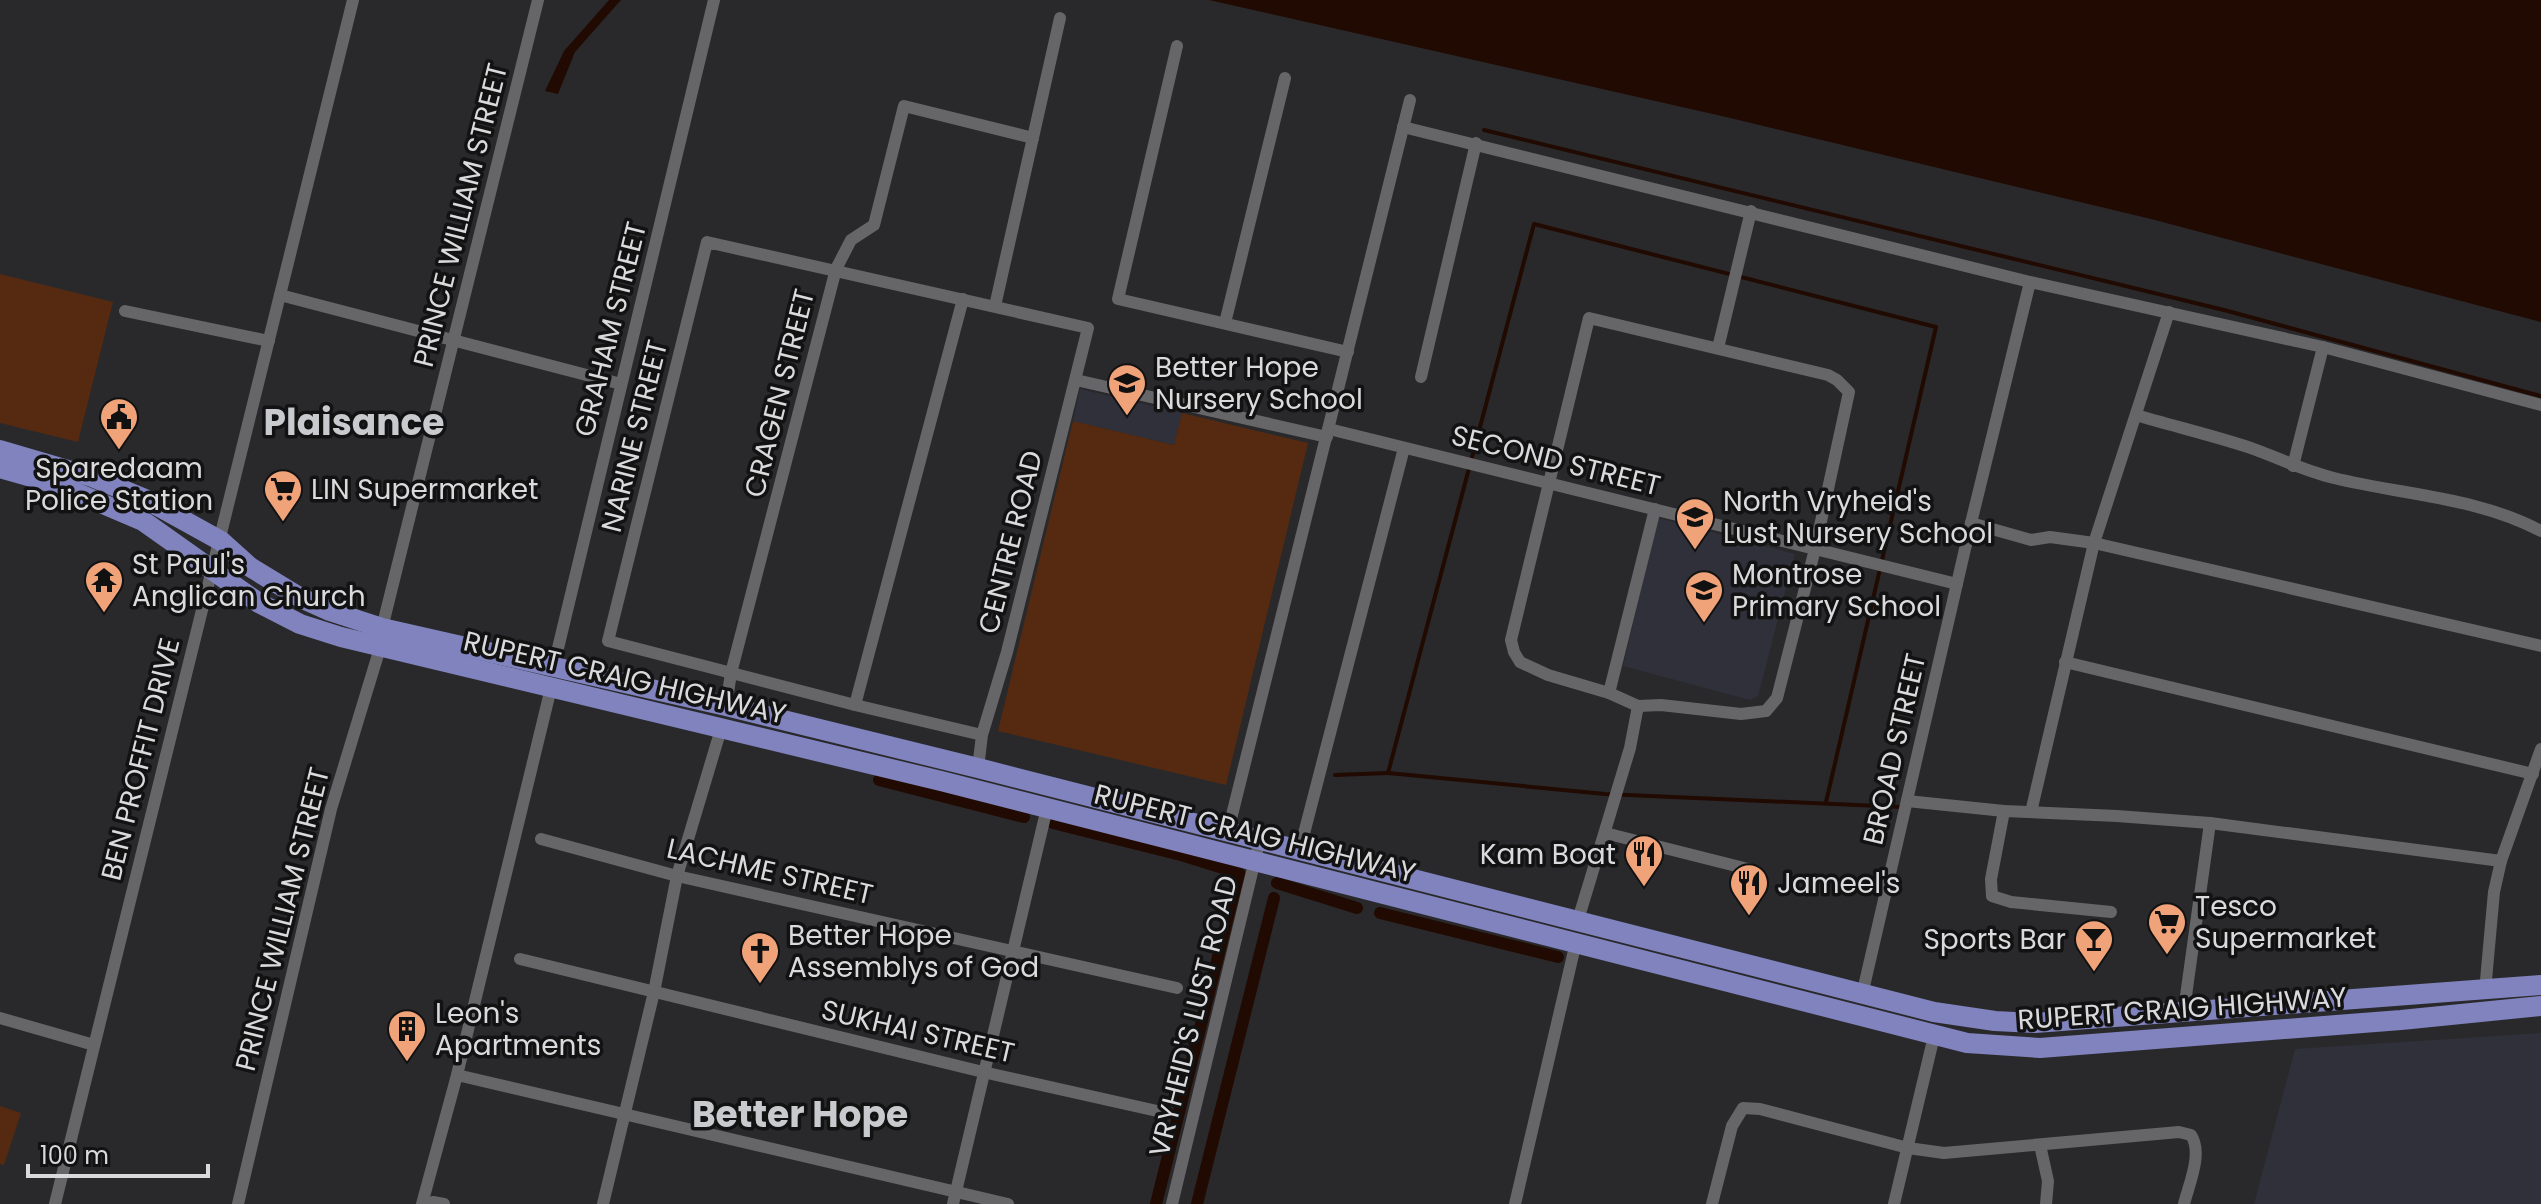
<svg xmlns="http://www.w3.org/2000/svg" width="2541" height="1204" viewBox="0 0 2541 1204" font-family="Poppins,sans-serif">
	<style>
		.built { fill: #2f3039 }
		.green { fill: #552a11 }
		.water { fill: #210a01 }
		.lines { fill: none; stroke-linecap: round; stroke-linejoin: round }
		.stream { stroke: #210a01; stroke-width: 4 }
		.canal { stroke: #210a01; stroke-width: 12 }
		.minor { stroke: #666669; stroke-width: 12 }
		.primary { stroke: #8083be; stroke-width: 20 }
		.labels { text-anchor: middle; stroke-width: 7; stroke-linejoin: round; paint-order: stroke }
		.street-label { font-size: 28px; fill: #dadadc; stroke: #121213 }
		.poi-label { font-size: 28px; fill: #dadadc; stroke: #121213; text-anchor: start }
		.district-label { font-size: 36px; font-weight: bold; fill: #c9cacd; stroke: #121213 }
	</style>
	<rect width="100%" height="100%" fill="#29292c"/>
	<g class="built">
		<polygon points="1080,389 1182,413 1174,445 1073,421"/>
		<polygon points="1658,518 1795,554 1758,696 1750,700 1623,666"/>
		<polygon points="2541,1033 2541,1204 2254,1204 2295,1049"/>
	</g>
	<g class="green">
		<polygon points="0,274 113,302 78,442 0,423"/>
		<polygon points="1182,413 1308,443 1226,785 998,731 1073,421 1174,445"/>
		<polygon points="0,1106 21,1113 4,1165 0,1164"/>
	</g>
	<g class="water">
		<polygon points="609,0 621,0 575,52 558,94 545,91 564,51"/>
		<polygon points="1209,0 2541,0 2541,322 2151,219 1726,117"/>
	</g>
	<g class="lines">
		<g class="stream">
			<polyline points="1484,130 2224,310 2541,396"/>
			<polyline points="1335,775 1388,773"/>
			<polyline points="1826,802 1936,327 1534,224 1388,773 1605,794 1902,807"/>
		</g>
		<g class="canal">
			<polyline points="879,780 1024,817"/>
			<polyline points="1053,823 1181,855 1239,873 1156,1204"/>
			<polyline points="1277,883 1357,908"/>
			<polyline points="1380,913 1558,957"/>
			<polyline points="1197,1204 1274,898"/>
		</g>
		<g class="minor">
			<polyline points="1177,46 1118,299 1348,352"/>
			<polyline points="1403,127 2030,282 2323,347 2541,405"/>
			<polyline points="280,295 621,384"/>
			<polyline points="995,306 1060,18"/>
			<polyline points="125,311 269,341"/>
			<polygon points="1589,318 1828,375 1837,380 1849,392 1815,549 1777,698 1766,711 1741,714 1661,705 1638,706 1609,693 1548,675 1520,662 1514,652 1511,640"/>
			<polyline points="1225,323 1285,78"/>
			<polyline points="1718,348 1751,211"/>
			<polyline points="1421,377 1476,143"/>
			<polyline points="1076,380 1327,437"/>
			<path d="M2136 415C2173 426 2211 435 2248 447 2277 457 2304 471 2334 478 2403 495 2477 497 2541 531"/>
			<polyline points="1329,429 1957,584"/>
			<polyline points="2293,466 2323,347"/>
			<polyline points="1971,523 2031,540 2050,537 2094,543 2541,646"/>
			<polyline points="382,628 538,0"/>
			<polyline points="2065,662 2533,774"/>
			<polyline points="553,669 714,0"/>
			<polyline points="1609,693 1655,509"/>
			<polyline points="855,705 963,299"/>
			<polyline points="726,706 731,673 836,269 851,240 874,225 904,106 1033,138"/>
			<polyline points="978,768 982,735 1007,652 1088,328 707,242 608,641 855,705 982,735"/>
			<polyline points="1907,801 2004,811 2117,816 2210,823 2501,861"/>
			<polyline points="2004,811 1991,879 1992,896 2011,902 2111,912"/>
			<polyline points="2031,812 2094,543 2169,312"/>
			<polyline points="1228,831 1410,100"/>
			<polyline points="1605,833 1756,871"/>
			<polyline points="541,839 677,876 1177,988"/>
			<polyline points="1300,849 1404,448"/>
			<polyline points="1578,920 1630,748 1638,706"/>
			<polyline points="520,959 983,1072 1166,1113"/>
			<polyline points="2485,991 2494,892 2501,861 2541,749"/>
			<polyline points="1862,995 1971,523 2030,282"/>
			<polyline points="2184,1010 2210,823"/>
			<polyline points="0,1018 94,1045"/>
			<polyline points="457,1075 1008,1204"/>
			<polyline points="2040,1145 2048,1181 2046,1204"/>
			<polyline points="433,1202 444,1204"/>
			<polyline points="55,1204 353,0"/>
			<polyline points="238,1204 331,809 380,648"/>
			<polyline points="422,1204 457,1075 551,688"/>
			<polyline points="603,1204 654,992 677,876 721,729"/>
			<polyline points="953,1204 1047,808"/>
			<polyline points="1172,1204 1260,839"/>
			<polyline points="1515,1204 1576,942"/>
			<path d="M1712 1204 1732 1126 1743 1108 1760 1109 1908 1148 1944 1153 2179 1132 2191 1135C2203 1153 2189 1184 2184 1204"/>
			<polyline points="1894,1204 1934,1036"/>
		</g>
		<g class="primary">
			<polyline points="0,450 92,477 145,499 221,541 250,567 301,598 330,611 382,628 726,706 978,768 1934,1012 1995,1021 2035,1023 2541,985"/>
			<polyline points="0,468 56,484 143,521 259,603 300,624 341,637 941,781 1967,1043 2040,1048 2401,1020 2541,1006"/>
		</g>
	</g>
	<defs>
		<symbol id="school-pin" viewBox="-11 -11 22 30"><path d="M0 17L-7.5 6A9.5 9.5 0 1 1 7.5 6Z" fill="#f0a279" stroke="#121213"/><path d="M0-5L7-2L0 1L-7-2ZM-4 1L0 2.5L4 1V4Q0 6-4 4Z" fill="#111"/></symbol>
		<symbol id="civic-pin" viewBox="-11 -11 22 30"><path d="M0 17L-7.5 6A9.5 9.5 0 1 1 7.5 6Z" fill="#f0a279" stroke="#121213"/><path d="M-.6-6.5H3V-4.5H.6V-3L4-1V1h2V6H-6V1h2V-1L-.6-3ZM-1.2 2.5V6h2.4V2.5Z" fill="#111"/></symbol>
		<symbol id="supermarket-pin" viewBox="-11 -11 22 30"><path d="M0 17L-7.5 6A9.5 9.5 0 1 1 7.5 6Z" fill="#f0a279" stroke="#121213"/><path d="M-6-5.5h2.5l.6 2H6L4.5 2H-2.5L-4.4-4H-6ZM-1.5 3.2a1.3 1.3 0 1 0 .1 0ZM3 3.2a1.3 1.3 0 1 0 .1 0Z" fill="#111"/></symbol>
		<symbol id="temple-pin" viewBox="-11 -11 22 30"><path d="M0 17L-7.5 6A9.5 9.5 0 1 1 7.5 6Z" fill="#f0a279" stroke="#121213"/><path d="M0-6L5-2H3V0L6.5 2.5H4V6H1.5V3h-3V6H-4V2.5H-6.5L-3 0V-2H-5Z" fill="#111"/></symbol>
		<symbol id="restaurant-pin" viewBox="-11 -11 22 30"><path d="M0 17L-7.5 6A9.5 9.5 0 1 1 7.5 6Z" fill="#f0a279" stroke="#121213"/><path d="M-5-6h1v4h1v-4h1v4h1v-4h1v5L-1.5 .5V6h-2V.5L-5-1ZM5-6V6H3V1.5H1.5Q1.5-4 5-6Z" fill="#111"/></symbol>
		<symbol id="bar-pin" viewBox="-11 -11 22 30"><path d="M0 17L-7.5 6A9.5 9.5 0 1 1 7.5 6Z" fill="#f0a279" stroke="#121213"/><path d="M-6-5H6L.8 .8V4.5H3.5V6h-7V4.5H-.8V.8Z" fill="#111"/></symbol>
		<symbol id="church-pin" viewBox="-11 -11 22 30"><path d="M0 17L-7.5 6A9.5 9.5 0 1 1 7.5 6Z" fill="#f0a279" stroke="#121213"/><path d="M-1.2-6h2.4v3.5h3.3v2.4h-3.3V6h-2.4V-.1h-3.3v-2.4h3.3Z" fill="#111"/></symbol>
		<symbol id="building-pin" viewBox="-11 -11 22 30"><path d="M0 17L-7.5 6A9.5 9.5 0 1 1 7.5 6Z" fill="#f0a279" stroke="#121213"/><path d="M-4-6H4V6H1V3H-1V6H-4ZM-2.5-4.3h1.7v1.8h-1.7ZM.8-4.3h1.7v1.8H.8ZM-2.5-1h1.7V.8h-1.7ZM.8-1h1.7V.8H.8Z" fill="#111"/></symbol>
	</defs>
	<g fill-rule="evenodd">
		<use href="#school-pin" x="1105" y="361" width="44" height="60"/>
		<use href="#civic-pin" x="97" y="395" width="44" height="60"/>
		<use href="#supermarket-pin" x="261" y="467" width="44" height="60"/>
		<use href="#school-pin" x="1673" y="495" width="44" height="60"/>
		<use href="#temple-pin" x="82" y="558" width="44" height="60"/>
		<use href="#school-pin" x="1682" y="568" width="44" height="60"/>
		<use href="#restaurant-pin" x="1622" y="832" width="44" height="60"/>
		<use href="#restaurant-pin" x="1727" y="861" width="44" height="60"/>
		<use href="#supermarket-pin" x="2145" y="900" width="44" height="60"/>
		<use href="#bar-pin" x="2072" y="917" width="44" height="60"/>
		<use href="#church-pin" x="738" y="929" width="44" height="60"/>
		<use href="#building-pin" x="385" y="1007" width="44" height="60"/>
	</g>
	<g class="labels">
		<g class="street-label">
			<text transform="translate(460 215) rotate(-76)" y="10">PRINCE WILLIAM STREET</text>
			<text transform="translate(610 329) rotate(-76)" y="10">GRAHAM STREET</text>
			<text transform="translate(779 393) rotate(-76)" y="10">CRAGEN STREET</text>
			<text transform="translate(634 436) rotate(-76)" y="10">NARINE STREET</text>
			<text transform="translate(1556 460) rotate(14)" y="10">SECOND STREET</text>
			<text transform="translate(1010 542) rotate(-76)" y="10">CENTRE ROAD</text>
			<text transform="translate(625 677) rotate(13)" y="10">RUPERT CRAIG HIGHWAY</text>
			<text transform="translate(1894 749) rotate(-77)" y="10">BROAD STREET</text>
			<text transform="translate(140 759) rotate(-76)" y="10">BEN PROFFIT DRIVE</text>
			<text transform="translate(1255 833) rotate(14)" y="10">RUPERT CRAIG HIGHWAY</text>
			<text transform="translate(770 871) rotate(13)" y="10">LACHME STREET</text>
			<text transform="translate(282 919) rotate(-76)" y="10">PRINCE WILLIAM STREET</text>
			<text transform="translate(2182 1008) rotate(-4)" y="10">RUPERT CRAIG HIGHWAY</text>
			<text transform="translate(1193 1016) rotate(-76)" y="10">VRYHEID'S LUST ROAD</text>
			<text transform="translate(918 1031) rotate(13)" y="10">SUKHAI STREET</text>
		</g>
		<g class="poi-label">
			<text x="1155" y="377">Better Hope<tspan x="1155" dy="32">Nursery School</tspan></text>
			<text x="119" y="478" text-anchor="middle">Sparedaam<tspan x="119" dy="32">Police Station</tspan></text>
			<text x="311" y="499">LIN Supermarket</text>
			<text x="1723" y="511">North Vryheid's<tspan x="1723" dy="32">Lust Nursery School</tspan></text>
			<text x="132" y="574">St Paul's<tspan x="132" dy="32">Anglican Church</tspan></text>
			<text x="1732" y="584">Montrose<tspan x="1732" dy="32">Primary School</tspan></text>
			<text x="1616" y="864" text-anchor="end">Kam Boat</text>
			<text x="1777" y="893">Jameel's</text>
			<text x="2195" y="916">Tesco<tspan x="2195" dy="32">Supermarket</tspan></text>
			<text x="788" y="945">Better Hope<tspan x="788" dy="32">Assemblys of God</tspan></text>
			<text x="2066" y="949" text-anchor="end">Sports Bar</text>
			<text x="435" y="1023">Leon's<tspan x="435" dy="32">Apartments</tspan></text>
		</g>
		<g class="district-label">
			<text x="354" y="435">Plaisance</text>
			<text x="800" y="1127">Better Hope</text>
		</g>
	</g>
	<path d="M28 1164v12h180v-12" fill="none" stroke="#dadadc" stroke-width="4"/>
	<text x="40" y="1164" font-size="24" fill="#dadadc" stroke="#121213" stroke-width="6" paint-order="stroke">100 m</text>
</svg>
